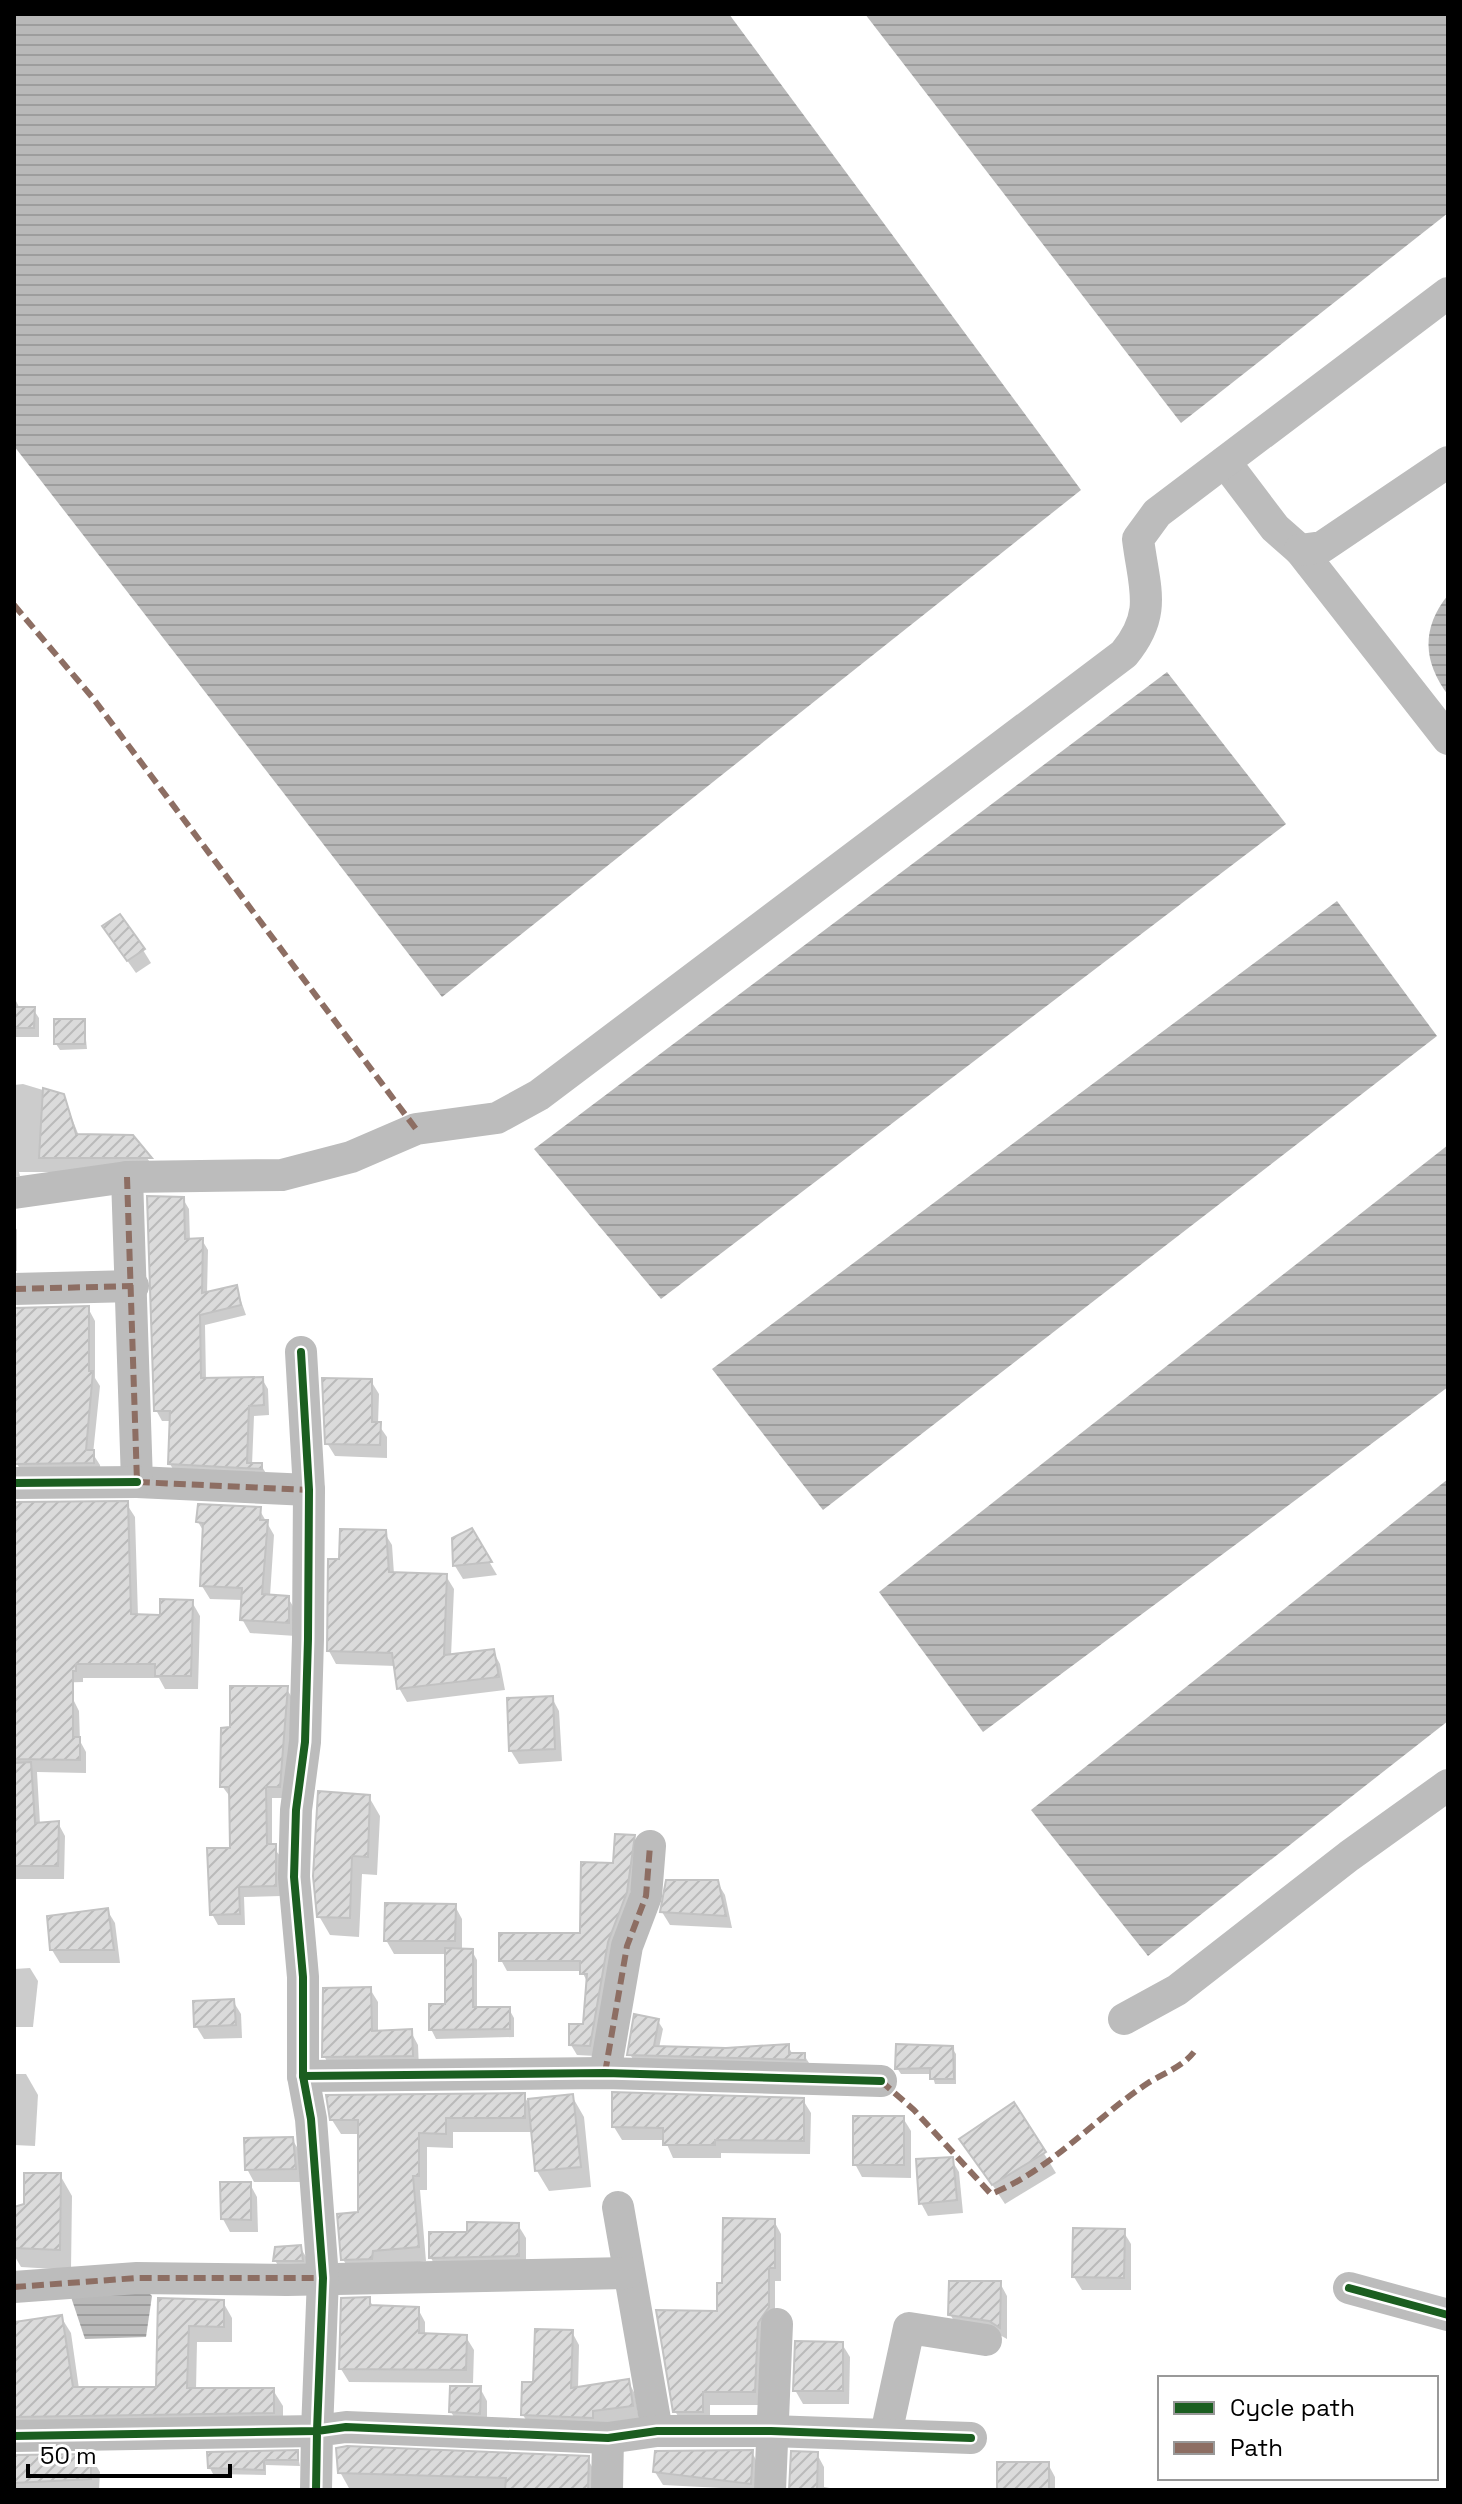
<svg xmlns="http://www.w3.org/2000/svg" width="1462" height="2504" viewBox="0 0 1462 2504" font-family="'Space Grotesk',sans-serif">
	<style>
		.water { fill: url(#water-rules) }
		.shadow { fill: #0003 }
		.building { fill: url(#building-hatch); stroke: #c2c2c2; stroke-width: 2 }
		.lines { fill: none; stroke-linecap: round; stroke-linejoin: round }
		.minor { stroke: #bcbcbc; stroke-width: 32 }
		.quiet { stroke: #8d6e63; stroke-width: 6; stroke-dasharray: 12 6; stroke-linecap: butt }
		.cycleway-casing { stroke: #fff; stroke-width: 13 }
		.cycleway { stroke: #1b5e20; stroke-width: 8 }
	</style>
	<defs>
		<pattern id="water-rules" width="6" height="5" patternUnits="userSpaceOnUse" patternTransform="scale(2)"><rect width="6" height="5" fill="#b9b9b9"/><path d="M0 2.5h6" fill="none" stroke="#9d9d9d"/></pattern>
		<pattern id="building-hatch" width="6" height="6" patternUnits="userSpaceOnUse" patternTransform="scale(2)"><rect width="6" height="6" fill="#dbdbdb"/><path d="M-1 1l2-2M0 6l6-6M5 7l2-2" fill="none" stroke="#bababa"/></pattern>
	</defs>
	<rect width="100%" height="100%" fill="#fff"/>
	<g class="water">
		<polygon points="14,14 729,14 1081,490 442,997 14,446"/>
		<polygon points="865,14 1448,14 1448,213 1181,423"/>
		<path d="M1448 595V695C1423 662 1421 628 1448 595Z"/>
		<polygon points="1167,672 1286,824 661,1299 534,1149"/>
		<polygon points="1337,901 1437,1036 823,1510 712,1369"/>
		<polygon points="1448,1145 1448,1387 983,1732 879,1592"/>
		<polygon points="1448,1479 1448,1721 1148,1956 1031,1810"/>
		<polygon points="147,2291 152,2296 146,2337 85,2339 71,2297"/>
	</g>
	<g class="shadow">
		<polygon points="112,939 143,950 151,963 136,973"/>
		<polygon points="14,997 20,1009 33,1009 39,1018 39,1037 14,1037"/>
		<polygon points="84,1021 87,1049 60,1050 56,1044"/>
		<polygon points="23,1084 63,1096 79,1136 132,1137 157,1172 19,1172 20,1176 14,1177 14,1085"/>
		<polygon points="183,1199 189,1209 190,1241 202,1240 208,1250 207,1294 236,1287 246,1315 205,1325 206,1380 262,1379 268,1389 269,1415 254,1416 252,1465 261,1465 267,1475 176,1474 170,1464 172,1421 162,1421 156,1410"/>
		<polygon points="14,1225 17,1230 17,1271 14,1271"/>
		<polygon points="14,1307 88,1308 95,1321 95,1378 100,1386 93,1454 100,1465 101,1476 25,1477 17,1464"/>
		<polygon points="371,1381 379,1394 378,1424 387,1437 387,1458 335,1456 327,1443"/>
		<polygon points="126,1503 135,1517 138,1616 162,1617 192,1602 200,1616 198,1689 165,1689 159,1678 83,1678 83,1682 14,1684 14,1524"/>
		<polygon points="259,1509 274,1535 270,1596 288,1598 296,1611 296,1636 250,1633 242,1619 243,1600 210,1599 202,1586 204,1532 198,1522"/>
		<polygon points="471,1531 497,1575 463,1579 455,1566"/>
		<polygon points="384,1532 392,1545 394,1574 446,1576 454,1589 451,1656 493,1651 500,1664 505,1690 407,1702 399,1688 396,1666 336,1664 329,1651 341,1561"/>
		<polygon points="286,1688 293,1699 285,1798 272,1798 272,1846 281,1857 281,1896 244,1897 245,1925 218,1925 212,1914 232,1850 231,1798 222,1786"/>
		<polygon points="72,1697 79,1711 80,1741 86,1752 86,1773 37,1772 40,1824 58,1823 65,1836 64,1879 14,1879 14,1707"/>
		<polygon points="552,1698 559,1711 562,1761 519,1764 511,1751"/>
		<polygon points="369,1797 380,1816 377,1875 362,1874 359,1937 330,1935 319,1916"/>
		<polygon points="634,1837 640,1847 596,2056 577,2055 571,2045 585,2026 588,1984 582,1971 507,1971 501,1960 582,1935 615,1866"/>
		<polygon points="717,1882 725,1895 732,1928 670,1925 662,1912"/>
		<polygon points="455,1906 462,1919 462,1951 472,1951 477,1960 477,2009 509,2009 514,2018 514,2037 436,2039 431,2029 447,2006 447,1954 394,1954 386,1940"/>
		<polygon points="107,1910 115,1923 120,1963 60,1963 52,1950"/>
		<polygon points="30,1968 38,1981 33,2027 14,2027 14,1969"/>
		<polygon points="370,1989 378,2002 378,2033 411,2032 418,2045 419,2069 332,2070 324,2056"/>
		<polygon points="233,2001 241,2014 242,2038 204,2039 196,2026"/>
		<polygon points="658,2021 663,2029 659,2048 727,2050 788,2046 793,2055 804,2055 809,2063 635,2063 630,2054"/>
		<polygon points="952,2048 956,2054 956,2084 935,2084 932,2074 901,2074 897,2068"/>
		<polygon points="14,2074 26,2074 38,2095 35,2146 14,2145"/>
		<polygon points="524,2095 527,2101 572,2096 584,2117 591,2187 549,2191 537,2171 533,2132 453,2132 453,2148 427,2147 427,2190 420,2190 426,2261 351,2274 343,2259 360,2214 360,2134 341,2134 332,2120"/>
		<polygon points="803,2100 811,2113 810,2154 721,2153 721,2158 673,2158 665,2140 622,2140 614,2127"/>
		<polygon points="1014,2105 1056,2173 1005,2204 962,2139"/>
		<polygon points="903,2118 911,2131 911,2178 862,2177 855,2164"/>
		<polygon points="292,2139 300,2152 302,2182 254,2182 247,2169"/>
		<polygon points="951,2159 959,2172 963,2213 928,2216 921,2203"/>
		<polygon points="60,2175 72,2196 71,2270 21,2267 14,2255 14,2209 26,2206"/>
		<polygon points="250,2184 257,2197 258,2232 230,2232 223,2219"/>
		<polygon points="774,2221 781,2234 781,2281 775,2281 775,2321 762,2405 710,2405 710,2425 683,2425 675,2411 719,2313 724,2285"/>
		<polygon points="518,2225 526,2238 526,2269 438,2271 431,2258 469,2234"/>
		<polygon points="1123,2231 1131,2244 1131,2290 1082,2290 1074,2277"/>
		<polygon points="300,2247 308,2260 309,2273 282,2274 275,2260"/>
		<polygon points="1000,2283 1007,2296 1007,2339 998,2334 958,2328 950,2314"/>
		<polygon points="369,2299 374,2308 418,2309 425,2322 425,2335 466,2337 474,2350 473,2383 349,2382 341,2369"/>
		<polygon points="160,2300 223,2302 232,2318 232,2342 197,2342 196,2390 273,2390 283,2406 283,2429 14,2435 14,2324 61,2317 71,2333 79,2389 158,2389"/>
		<polygon points="572,2332 579,2345 578,2389 628,2381 635,2394 639,2419 600,2431 531,2428 523,2415 535,2384"/>
		<polygon points="842,2344 850,2357 849,2404 803,2404 795,2390"/>
		<polygon points="480,2388 487,2401 487,2426 459,2425 451,2412"/>
		<polygon points="297,2452 300,2466 266,2465 266,2475 213,2474 210,2468"/>
		<polygon points="752,2452 759,2466 760,2490 663,2485 655,2472"/>
		<polygon points="14,2454 90,2456 100,2472 99,2490 14,2490"/>
		<polygon points="817,2454 824,2467 824,2487 841,2490 789,2490"/>
		<polygon points="587,2458 597,2475 597,2490 350,2490 340,2472"/>
		<polygon points="1048,2464 1055,2477 1055,2490 999,2490"/>
	</g>
	<g class="building">
		<polygon points="120,914 145,949 127,961 102,926"/>
		<polygon points="14,1007 35,1007 34,1028 14,1028"/>
		<rect x="54" y="1019" width="31" height="25"/>
		<polygon points="43,1088 64,1094 76,1134 133,1135 152,1158 39,1158"/>
		<polygon points="147,1196 184,1197 185,1239 203,1238 202,1293 237,1285 241,1305 200,1315 201,1378 263,1377 264,1405 249,1406 247,1463 262,1463 262,1469 168,1464 170,1411 154,1411"/>
		<polygon points="89,1306 89,1371 93,1371 86,1450 94,1450 94,1463 15,1464 14,1308"/>
		<polygon points="322,1378 372,1379 372,1422 381,1422 380,1445 325,1444"/>
		<polygon points="128,1501 131,1614 160,1615 160,1599 193,1600 191,1676 155,1676 155,1664 76,1664 76,1671 73,1671 73,1737 80,1737 80,1760 14,1759 14,1502"/>
		<polygon points="198,1504 261,1507 260,1520 268,1520 262,1594 289,1596 289,1623 240,1620 242,1588 200,1586 203,1523 196,1522"/>
		<polygon points="472,1528 492,1562 453,1566 452,1538"/>
		<polygon points="340,1529 386,1530 389,1572 447,1574 444,1655 494,1649 499,1677 397,1689 392,1653 327,1651 328,1559 339,1559"/>
		<polygon points="230,1686 288,1686 280,1787 266,1787 267,1844 276,1844 276,1886 239,1887 240,1914 210,1915 207,1848 230,1848 229,1787 220,1787 221,1728 230,1727"/>
		<polygon points="553,1696 555,1749 509,1751 507,1698"/>
		<polygon points="31,1762 35,1823 59,1821 58,1866 14,1866 14,1763"/>
		<polygon points="318,1791 370,1795 368,1857 352,1856 350,1918 317,1917 313,1876"/>
		<polygon points="615,1834 635,1835 627,1892 608,1942 590,2046 569,2045 569,2024 583,2024 587,1974 580,1974 580,1961 499,1961 499,1933 580,1933 581,1862 613,1863"/>
		<polygon points="666,1880 718,1880 726,1916 660,1912"/>
		<polygon points="385,1903 456,1904 455,1941 384,1941"/>
		<polygon points="108,1908 114,1950 50,1950 47,1916"/>
		<polygon points="445,1948 473,1949 473,2007 510,2007 510,2029 429,2030 429,2004 445,2004"/>
		<polygon points="371,1987 372,2031 412,2029 413,2056 322,2057 323,1988"/>
		<polygon points="234,1999 236,2025 194,2027 193,2001"/>
		<polygon points="634,2014 659,2019 654,2046 726,2048 789,2044 789,2053 805,2053 805,2060 627,2055"/>
		<polygon points="896,2044 953,2046 954,2079 930,2079 930,2068 895,2069"/>
		<polygon points="612,2092 804,2098 804,2141 715,2140 715,2145 663,2145 663,2128 612,2127"/>
		<polygon points="525,2093 525,2118 446,2118 446,2134 419,2133 419,2176 413,2176 419,2247 373,2251 372,2259 341,2260 337,2214 358,2212 358,2120 330,2120 326,2095"/>
		<polygon points="573,2094 581,2167 535,2171 528,2099"/>
		<polygon points="1014,2102 1046,2152 992,2185 959,2139"/>
		<rect x="853" y="2116" width="51" height="49"/>
		<polygon points="293,2137 296,2169 245,2170 244,2138"/>
		<polygon points="953,2157 957,2200 919,2204 916,2159"/>
		<polygon points="24,2173 61,2173 60,2250 14,2248 14,2207 24,2204"/>
		<polygon points="220,2182 251,2182 251,2220 221,2219"/>
		<polygon points="723,2218 775,2219 775,2268 769,2268 769,2307 758,2323 755,2392 703,2392 703,2412 673,2412 656,2310 717,2311 717,2283 722,2283"/>
		<polygon points="467,2222 519,2223 519,2256 429,2258 429,2232 467,2232"/>
		<polygon points="1073,2228 1125,2229 1124,2278 1072,2277"/>
		<polygon points="301,2245 303,2261 273,2261 275,2247"/>
		<polygon points="949,2281 1001,2281 1000,2328 989,2321 948,2315"/>
		<polygon points="370,2297 370,2305 419,2307 419,2333 467,2335 466,2370 339,2369 341,2298"/>
		<polygon points="158,2298 224,2300 224,2327 189,2326 187,2388 274,2388 274,2413 14,2417 14,2322 62,2315 73,2387 156,2387"/>
		<polygon points="535,2329 573,2330 571,2388 629,2379 633,2406 593,2411 593,2418 521,2415 522,2382 533,2382"/>
		<polygon points="795,2341 843,2342 843,2391 793,2391"/>
		<polygon points="450,2386 481,2386 480,2414 449,2412"/>
		<polygon points="347,2446 589,2456 588,2490 505,2490 506,2478 338,2473 336,2448"/>
		<polygon points="298,2450 298,2460 264,2460 264,2470 208,2468 207,2452"/>
		<polygon points="753,2450 751,2484 653,2472 655,2451"/>
		<polygon points="791,2451 818,2452 817,2490 789,2490"/>
		<polygon points="91,2454 91,2479 14,2483 14,2455"/>
		<rect x="997" y="2462" width="52" height="28"/>
	</g>
	<g class="lines">
		<g class="minor">
			<polyline points="1225,462 1275,528 1300,550 1448,739"/>
			<polyline points="1300,550 1322,547 1448,462"/>
			<polyline points="127,1177 137,1482 309,1490"/>
			<path d="M14 1193 127 1177 282 1175 351 1157 416 1129 497 1118 539 1095 1124 654C1158 613 1144 588 1138 539L1157 513 1448 293"/>
			<polyline points="14,1289 133,1286"/>
			<polyline points="14,1483 137,1482"/>
			<polyline points="1124,2019 1177,1990 1349,1856 1448,1785"/>
			<polyline points="605,2073 627,1946 646,1896 650,1846"/>
			<polyline points="303,2076 605,2073 881,2081"/>
			<polyline points="618,2207 657,2431"/>
			<polyline points="14,2287 137,2278 287,2280 627,2273"/>
			<polyline points="1349,2288 1448,2315"/>
			<polyline points="886,2434 909,2328 986,2340"/>
			<polyline points="14,2436 317,2431 323,2278 311,2119 303,2076 303,1977 294,1877 296,1810 305,1742 308,1639 309,1490 301,1352"/>
			<polyline points="316,2490 317,2431 346,2427 608,2438 657,2431 771,2431 971,2438"/>
			<polyline points="607,2490 608,2438"/>
			<polyline points="770,2490 777,2324"/>
		</g>
		<g class="quiet">
			<polyline points="14,605 92,697 416,1129"/>
			<polyline points="127,1177 137,1482 309,1490"/>
			<polyline points="14,1289 133,1286"/>
			<polyline points="605,2073 627,1946 646,1896 650,1846"/>
			<path d="M881 2081 914 2110 991 2194C1051 2170 1095 2118 1148 2083 1164 2073 1182 2067 1194 2052"/>
			<polyline points="14,2287 137,2278 323,2278"/>
		</g>
		<defs>
			<g id="cycleway">
				<polyline points="14,1483 137,1482"/>
				<polyline points="303,2076 605,2073 881,2081"/>
				<polyline points="1349,2288 1448,2315"/>
				<polyline points="14,2436 317,2431 323,2278 311,2119 303,2076 303,1977 294,1877 296,1810 305,1742 308,1639 309,1490 301,1352"/>
				<polyline points="316,2490 317,2431 346,2427 608,2438 657,2431 771,2431 971,2438"/>
			</g>
		</defs>
		<use href="#cycleway" class="cycleway-casing"/>
		<use href="#cycleway" class="cycleway"/>
	</g>
	<rect width="1462" height="2504" fill="none" stroke="#000000" stroke-width="32"/>
	<rect x="1158" y="2376" width="280" height="104" fill="#ffffff" stroke="#999999" stroke-width="2"/>
	<rect x="1174" y="2402" width="40" height="12" fill="#1b5e20" stroke="#999999" stroke-width="2"/>
	<text x="1230" y="2416" font-size="24" fill="#000000">Cycle path</text>
	<rect x="1174" y="2442" width="40" height="12" fill="#8d6e63" stroke="#999999" stroke-width="2"/>
	<text x="1230" y="2456" font-size="24" fill="#000000">Path</text>
	<path d="M28 2464v12h202v-12" fill="none" stroke="#000000" stroke-width="4"/>
	<text x="40" y="2464" font-size="24" fill="#000000" stroke="#ffffff" stroke-width="6" paint-order="stroke">50 m</text>
</svg>
